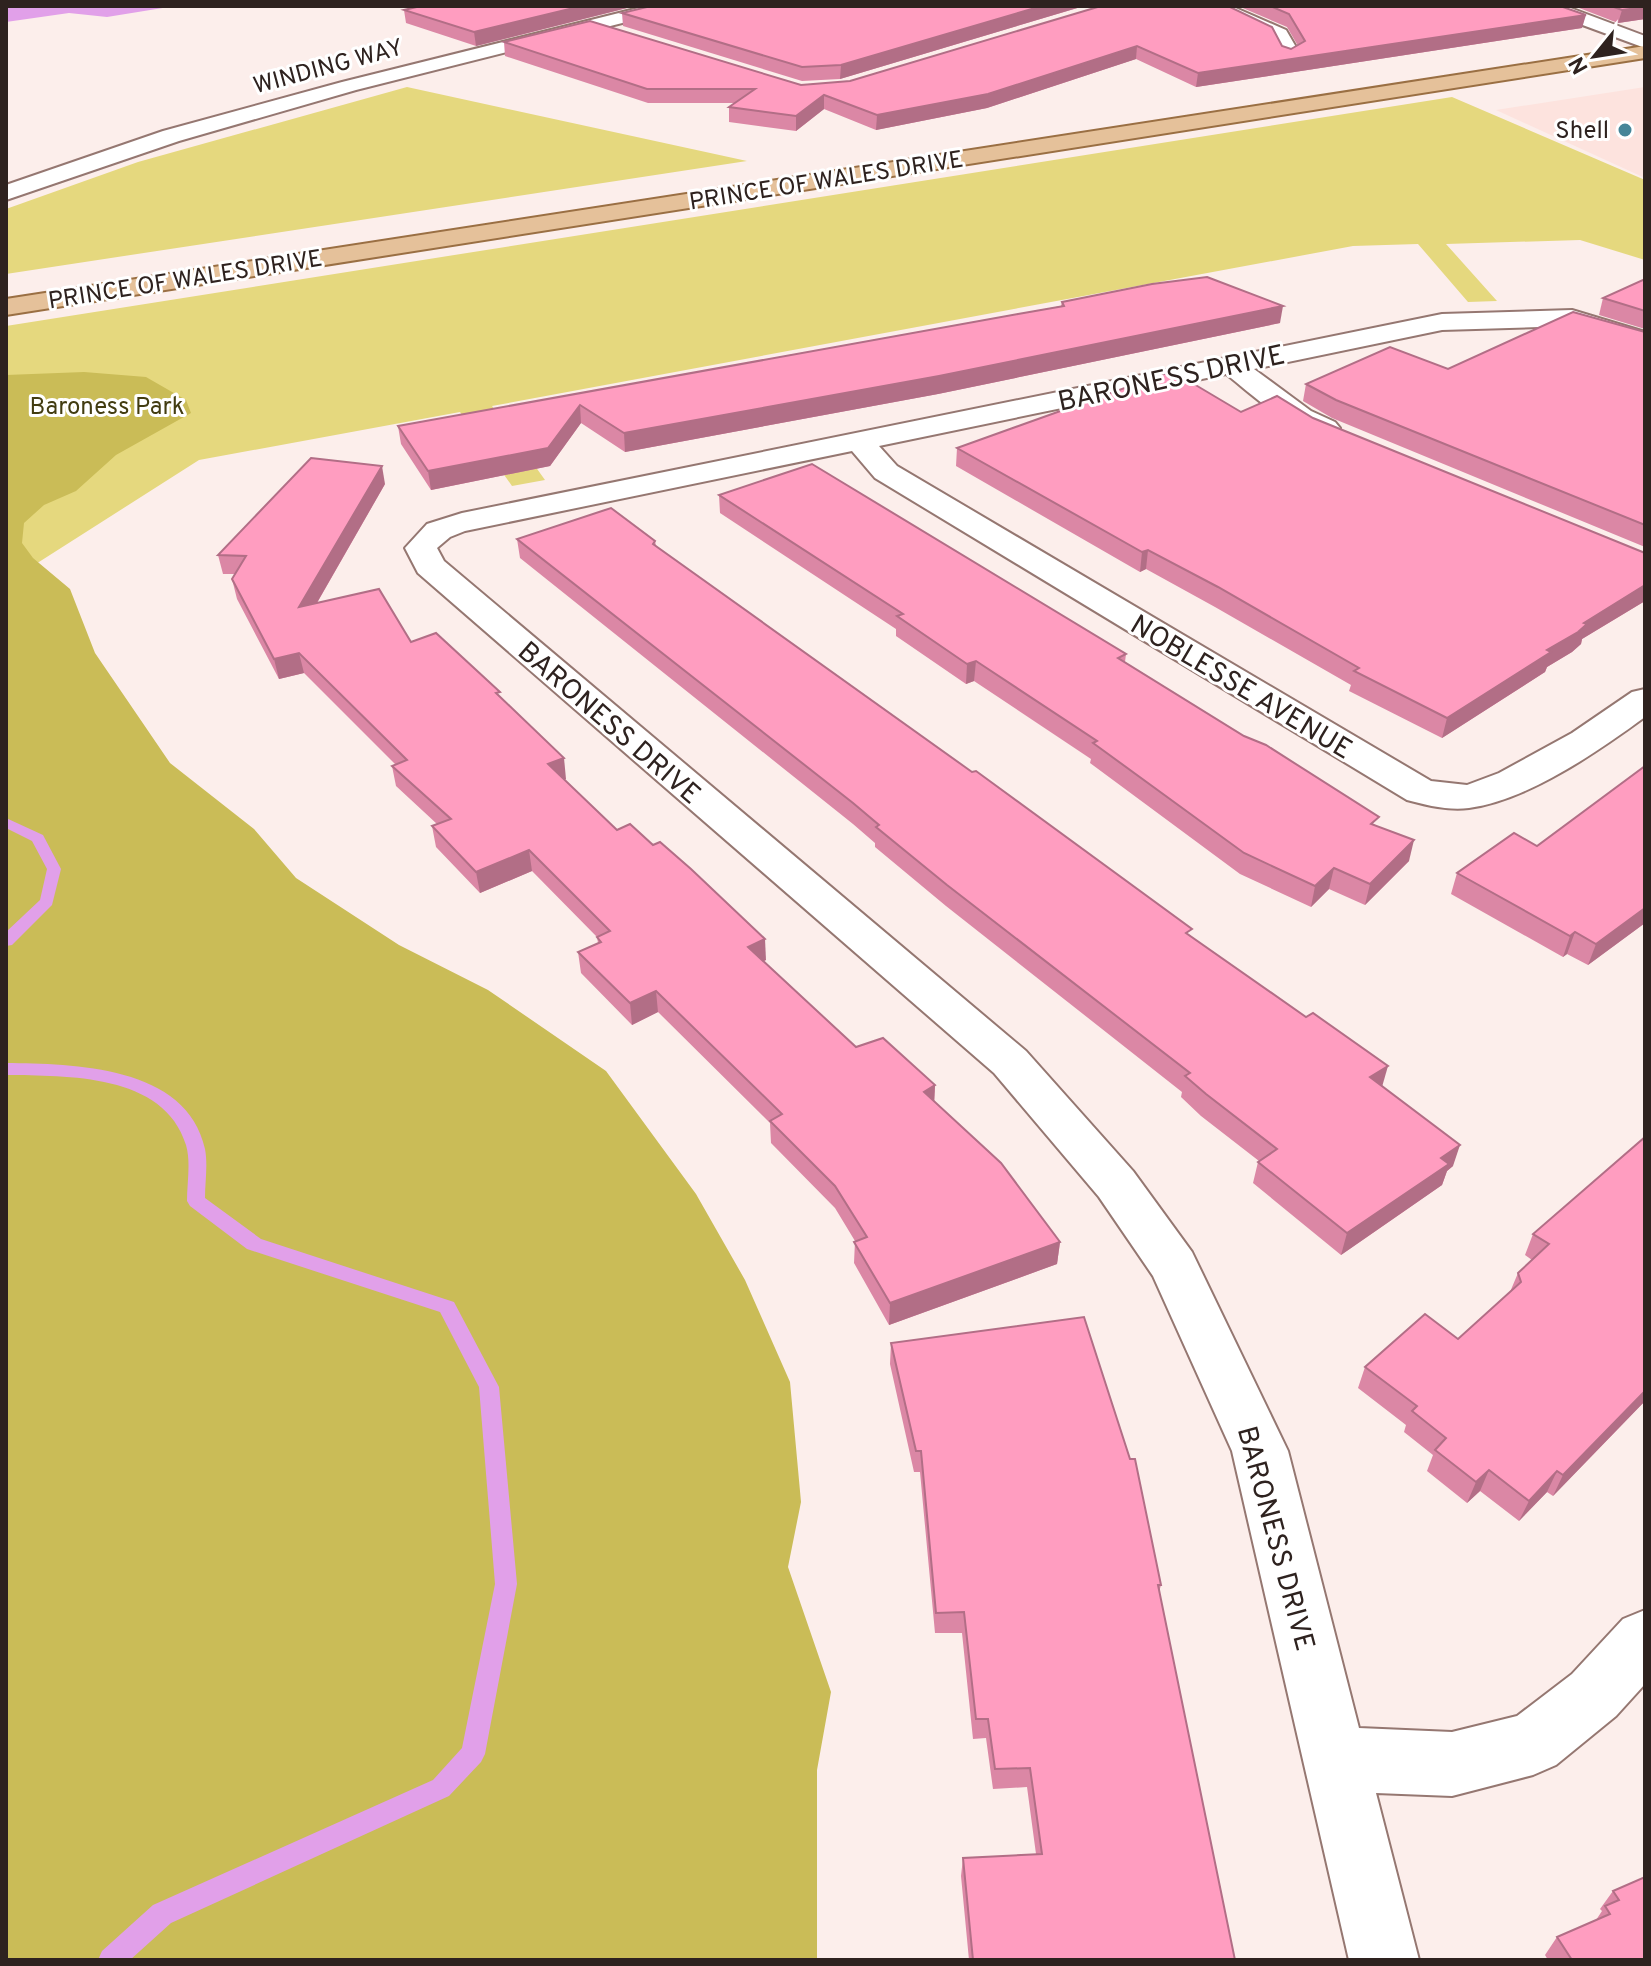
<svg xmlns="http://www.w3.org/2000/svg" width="1651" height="1966" viewBox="0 0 1651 1966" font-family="Overpass,sans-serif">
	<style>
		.built { fill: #fde3de }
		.green { fill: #e5d87e }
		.forest { fill: #cabc57 }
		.water { fill: #e1a0e9 }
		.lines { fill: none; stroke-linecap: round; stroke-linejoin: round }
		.stream { fill: #e1a0e9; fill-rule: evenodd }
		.minor-casing { stroke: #957771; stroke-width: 4 }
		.primary-casing { stroke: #9a6f43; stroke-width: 4 }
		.minor { fill: #fff; fill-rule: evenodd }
		.primary { fill: #e5c19a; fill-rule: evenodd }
		.wall { fill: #db87a5 }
		.shaded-wall { fill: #b26e86 }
		.building { fill: #ff9dc0; stroke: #b26e86; stroke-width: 2 }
		.poi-dot { fill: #458598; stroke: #fff; stroke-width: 3 }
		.labels { text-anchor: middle; stroke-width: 6; stroke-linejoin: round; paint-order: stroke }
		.far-street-label { font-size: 24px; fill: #2e221f; stroke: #fff }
		.far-poi-label { font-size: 24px; fill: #2e221f; stroke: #fff; text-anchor: end }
		.far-park-label { font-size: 24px; fill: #423c11; stroke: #fff }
		.street-label { font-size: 28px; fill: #2e221f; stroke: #fff }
	</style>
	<rect width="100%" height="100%" fill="#fceeeb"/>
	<polygon class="built" points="1645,87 1645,178 1496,110"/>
	<g class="green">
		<polygon points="407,87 747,161 6,274 6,209 138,162"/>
		<polygon points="1452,97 1645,180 1645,260 1580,240 1446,244 1497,301 1468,302 1418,244 1353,246 492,406 545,480 512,486 460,412 199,460 6,583 6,326"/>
	</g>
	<polygon class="forest" points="84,372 146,377 186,400 191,413 116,455 76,491 44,505 24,523 22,543 33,558 70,589 95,653 170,763 254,829 296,878 399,945 488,990 606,1071 696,1194 745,1280 790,1382 801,1502 788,1567 831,1692 817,1770 817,1960 6,1960 6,375"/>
	<polygon class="water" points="6,6 175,6 107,17 69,13 6,22"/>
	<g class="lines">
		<g class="stream">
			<polygon points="6,818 43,835 61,869 52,905 12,945 6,946 6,932 40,900 47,869 32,841 6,828"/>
			<path d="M6 1063C73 1064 187 1065 205 1149 208 1165 205 1182 205 1198L261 1239 454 1302 499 1387 517 1584 485 1754 481 1762 449 1796 171 1923 130 1960H98L102 1951 153 1905 433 1780 462 1748 495 1584 479 1387 440 1312 247 1249 190 1206 187 1201C187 1183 191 1162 186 1145 164 1073 67 1076 6 1075Z"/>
		</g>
		<defs>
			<g id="minor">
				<polygon points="647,6 677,6 674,10 356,90 179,141 6,200 6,185 163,131 342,82"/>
				<polygon points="1207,6 1231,6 1286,30 1300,54 1290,60 1283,58 1272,38"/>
				<polygon points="1539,6 1565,6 1645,36 1645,48 1542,10"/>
				<path d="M1572 310 1645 332V349L1570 326 1442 330 1254 369 1311 411 1335 422 1340 428 1335 434C1302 443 1252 394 1226 374L879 446 897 466 1431 781 1467 785 1499 773 1572 733 1632 692 1645 689V717C1597 752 1528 800 1469 808 1449 811 1426 805 1407 800L875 478 852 451 465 531 450 537 437 548 444 561 1026 1051 1133 1171 1192 1252 1288 1451 1359 1728 1452 1732 1517 1716 1572 1674 1623 1619 1645 1610V1684L1616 1716 1556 1765 1533 1775 1452 1796 1376 1793 1419 1960H1349L1232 1451 1153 1276 1099 1197 994 1073 418 573 405 548 427 524 462 513 1442 314Z"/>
			</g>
			<polygon id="primary" points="1645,46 1645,58 6,315 6,299"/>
		</defs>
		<use href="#minor" class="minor-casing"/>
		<use href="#primary" class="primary-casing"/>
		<use href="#minor" class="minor"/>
		<use href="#primary" class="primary"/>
	</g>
	<g class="wall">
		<polygon points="635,6 476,46 406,23 404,10"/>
		<polygon points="651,6 1084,6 840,79 802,81 623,26 622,13"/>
		<polygon points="1101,6 1282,46 1291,49 1298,46 1287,27 1238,6 1560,6 1582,28 1196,87 1136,59 987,108 876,130 824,109 796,131 729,122 729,107 735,103 648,103 505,56 504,42 801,85 850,81"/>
		<polygon points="1574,6 1645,6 1645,19 1618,23"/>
		<polygon points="1645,279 1645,329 1599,315 1603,298"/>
		<polygon points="1062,302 1280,323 938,394 625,452 581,423 550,466 431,490 401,444 398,426 1061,306"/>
		<polygon points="1645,332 1645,547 1332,418 1303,401 1306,384 1448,369"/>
		<polygon points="1241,412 1313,418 1645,553 1645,601 1582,639 1581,644 1572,652 1547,667 1545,672 1442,738 1349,691 1351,685 1215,607 1146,569 1140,572 956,466 957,448"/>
		<polygon points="385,484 317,603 411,642 501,698 566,779 564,780 617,830 766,960 763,961 856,1047 935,1085 934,1102 1060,1242 1057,1264 889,1325 854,1263 855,1241 835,1208 771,1143 770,1123 658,1012 632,1025 581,973 578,952 598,943 597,937 532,871 480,893 436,847 432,826 437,824 396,786 392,766 395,764 304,673 279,679 237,599 232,579 235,574 223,574 218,555"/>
		<polygon points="719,495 1126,654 1125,662 1377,826 1409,861 1365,905 1329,889 1311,907 1240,874 1090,763 1091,759 974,681 966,684 896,636 896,629 720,513"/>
		<polygon points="517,539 655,541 656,546 1191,936 1382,1086 1453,1166 1447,1171 1442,1185 1341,1255 1253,1183 1258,1162 1259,1161 1201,1116 1181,1097 1182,1092 946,906 875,847 875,843 853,824 520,558"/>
		<polygon points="1645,766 1645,923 1588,965 1567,954 1563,957 1451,894 1457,873 1537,846"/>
		<polygon points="1645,1137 1645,1401 1553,1496 1547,1492 1519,1521 1480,1491 1467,1503 1427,1471 1433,1455 1404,1432 1406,1425 1358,1388 1365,1367 1458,1339 1510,1292 1518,1273 1532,1260 1525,1255 1533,1234"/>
		<polygon points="891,1343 1161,1585 1159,1592 1235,1960 969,1960 961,1876 963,1858 1036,1854 1027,1787 993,1789 986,1738 973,1739 962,1633 935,1633 920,1472 914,1472 890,1364"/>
		<polygon points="1645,1877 1645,1960 1548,1960 1545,1955 1557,1937 1596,1920 1602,1911 1600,1909 1613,1891"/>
	</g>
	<g class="shaded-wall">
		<polygon points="582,6 635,6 476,46 474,32"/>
		<polygon points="1042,6 1084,6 840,79 841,65"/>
		<polygon points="1645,7 1645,19 1618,23 1622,10"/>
		<polygon points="1586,15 1582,28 1196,87 1198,73"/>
		<polygon points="1137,46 1136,59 987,108 876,130 877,115"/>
		<polygon points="824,95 824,109 796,131 796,116"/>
		<polygon points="1283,306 1280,323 938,394 625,452 624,433"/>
		<polygon points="580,405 581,423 550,466 431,490 428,471"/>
		<polygon points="382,466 385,484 303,627 299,607"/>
		<polygon points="1148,550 1146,569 1140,572 1142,552"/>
		<polygon points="1645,585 1645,601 1582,639 1581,644 1572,652 1547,667 1545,672 1442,738 1447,718 1547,650 1584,623"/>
		<polygon points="299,653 304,673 279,679 274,659"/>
		<polygon points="976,661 974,681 966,684 967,664"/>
		<polygon points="564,758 566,779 551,785 548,764"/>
		<polygon points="1414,840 1409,861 1365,905 1370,884"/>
		<polygon points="529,850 532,871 480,893 476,872"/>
		<polygon points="1334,868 1329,889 1311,907 1315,886"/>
		<polygon points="1645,908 1645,923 1588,965 1596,944"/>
		<polygon points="1575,932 1567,954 1563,957 1570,936"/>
		<polygon points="765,939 766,960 749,968 748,947"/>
		<polygon points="656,991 658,1012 632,1025 630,1003"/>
		<polygon points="1388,1066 1382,1087 1370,1077"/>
		<polygon points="935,1085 934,1107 924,1092"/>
		<polygon points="1460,1145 1453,1166 1447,1171 1442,1185 1341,1255 1347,1233 1441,1158"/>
		<polygon points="1060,1242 1057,1264 889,1325 890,1303"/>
		<polygon points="1645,1391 1645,1401 1553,1496 1563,1475"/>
		<polygon points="1489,1470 1480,1491 1467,1503 1476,1482"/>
		<polygon points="1557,1471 1547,1492 1519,1521 1529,1501"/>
	</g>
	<g class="building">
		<polygon points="421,6 582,6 474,32 404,10"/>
		<polygon points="651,6 1042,6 841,65 802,67 622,13"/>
		<polygon points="1101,6 1228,6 1272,27 1282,46 1291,49 1305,41 1289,14 1270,6 1560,6 1586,15 1198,73 1137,46 988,94 877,115 824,95 796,116 729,107 755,89 647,89 504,42 590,21 801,85 850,81"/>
		<polygon points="1611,6 1645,6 1645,7 1622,10"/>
		<polygon points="1207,277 1283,306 939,376 624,433 580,405 548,448 428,471 398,426 1018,314 1064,306 1062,302 1152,284"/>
		<polygon points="1645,279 1645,311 1603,298"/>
		<polygon points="1573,312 1645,332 1645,525 1336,400 1306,384 1390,347 1448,369"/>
		<polygon points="1172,371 1241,412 1277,396 1313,418 1645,553 1645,585 1584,623 1587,624 1578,632 1547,650 1551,652 1447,718 1354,671 1359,668 1218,587 1148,550 1142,552 957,448"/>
		<polygon points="311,458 382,466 299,607 379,589 411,642 436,633 500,692 496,693 564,758 548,764 617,830 630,824 653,845 660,842 691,869 765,939 748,947 856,1047 883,1038 935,1085 924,1092 1001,1163 1060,1242 890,1303 854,1242 867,1237 835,1186 770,1121 782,1114 656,991 630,1003 578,952 601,942 597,937 610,931 529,850 476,872 432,826 451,819 392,766 407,760 299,653 274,659 232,579 246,556 218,555"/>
		<polygon points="812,464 1126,654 1118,658 1244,736 1266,745 1379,817 1371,824 1414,840 1370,884 1334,868 1315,886 1244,853 1093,743 1097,741 976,661 967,664 897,616 903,614 719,495"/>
		<polygon points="611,508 655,541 653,544 972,772 976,771 1192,929 1186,933 1306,1017 1313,1013 1388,1066 1370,1077 1460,1145 1441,1158 1449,1164 1347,1233 1258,1162 1277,1149 1206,1094 1185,1076 1190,1073 947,885 876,827 879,825 853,803 517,539"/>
		<polygon points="1645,766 1645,908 1596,944 1575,932 1570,936 1457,873 1514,833 1537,846"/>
		<polygon points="1645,1137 1645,1391 1563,1475 1557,1471 1529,1501 1489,1470 1476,1482 1435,1450 1446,1438 1412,1411 1417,1406 1365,1367 1425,1314 1458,1339 1521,1282 1518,1273 1549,1244 1533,1234"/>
		<polygon points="1084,1317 1130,1459 1135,1459 1161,1585 1158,1585 1235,1960 973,1960 963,1858 1042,1854 1030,1768 995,1769 988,1719 976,1719 964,1612 936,1613 921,1451 916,1451 891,1343"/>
		<polygon points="1645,1877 1645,1960 1572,1960 1557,1937 1610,1914 1605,1906 1619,1900 1613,1891"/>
	</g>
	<circle class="poi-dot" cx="1625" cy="130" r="8"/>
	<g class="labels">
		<g class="far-street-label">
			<text transform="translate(328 66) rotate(-15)" y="8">WINDING WAY</text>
			<text transform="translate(826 180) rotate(-9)" y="8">PRINCE OF WALES DRIVE</text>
			<text transform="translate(185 279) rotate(-9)" y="8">PRINCE OF WALES DRIVE</text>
		</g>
		<g class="far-poi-label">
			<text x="1609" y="138">Shell</text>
		</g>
		<g class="far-park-label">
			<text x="107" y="414">Baroness Park</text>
		</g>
		<g class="street-label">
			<text transform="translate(1171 377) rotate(-12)" y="10">BARONESS DRIVE</text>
			<text transform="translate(1242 686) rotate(31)" y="10">NOBLESSE AVENUE</text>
			<text transform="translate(610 722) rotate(41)" y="10">BARONESS DRIVE</text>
			<text transform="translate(1277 1538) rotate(75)" y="10">BARONESS DRIVE</text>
		</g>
	</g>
	<rect width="1651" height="1966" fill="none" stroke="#2e221f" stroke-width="16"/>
	<g transform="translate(1595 56) rotate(240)" stroke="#ffffff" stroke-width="6" paint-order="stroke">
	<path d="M0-6L14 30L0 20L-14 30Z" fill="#2e221f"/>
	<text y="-12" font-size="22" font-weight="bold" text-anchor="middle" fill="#2e221f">N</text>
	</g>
</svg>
